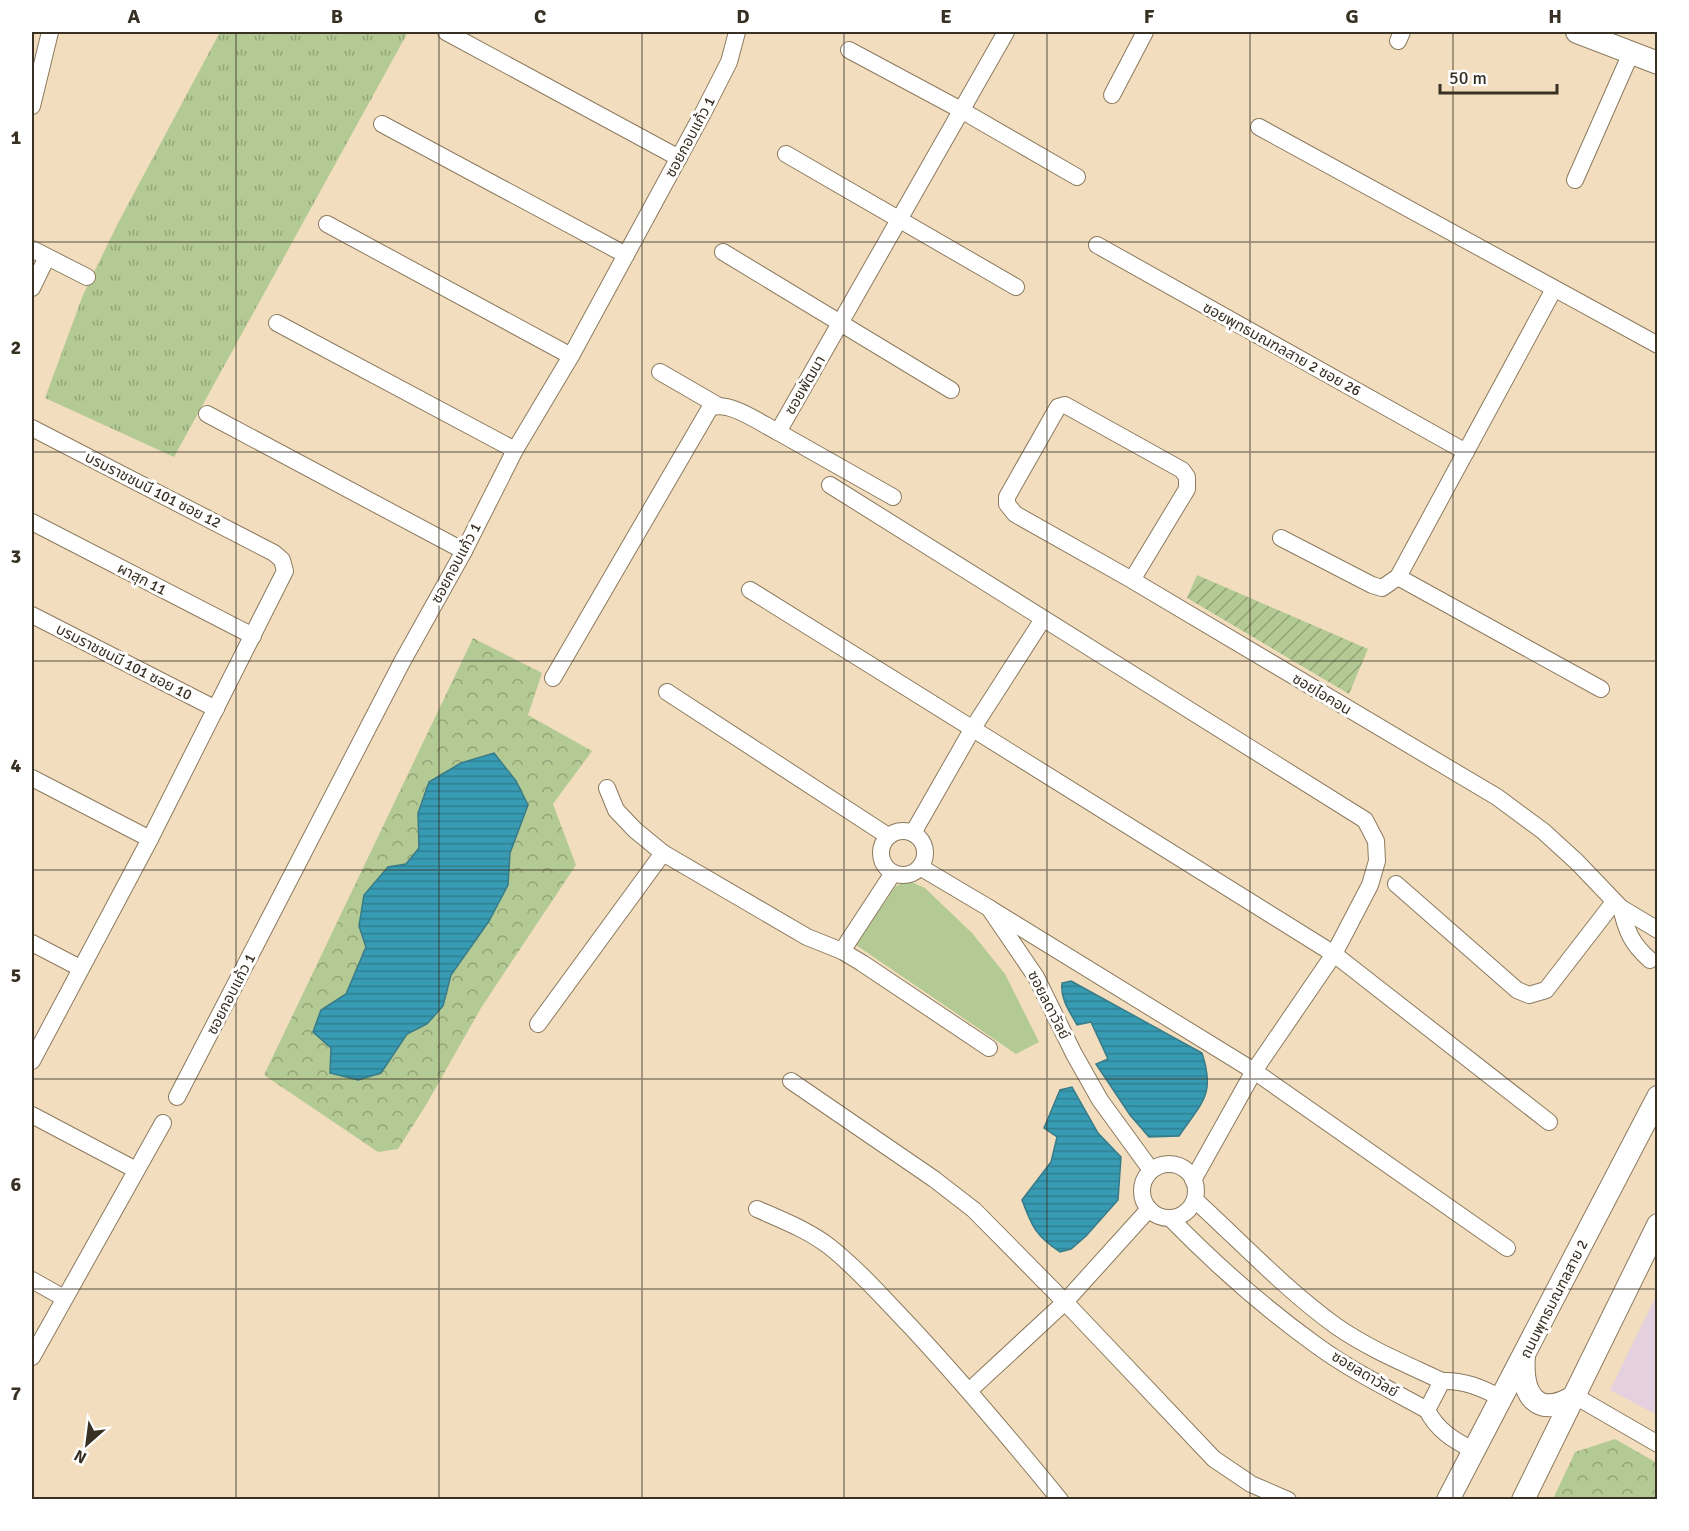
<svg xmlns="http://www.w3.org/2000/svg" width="1689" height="1531" viewBox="0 0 1689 1531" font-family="Signika,'Noto Sans Thai',sans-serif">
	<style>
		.commercial { fill: #e5d0df }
		.grass { fill: url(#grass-tufts) }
		.forest { fill: url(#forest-crowns); fill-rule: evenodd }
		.park { fill: #b4ca94 }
		.garden { fill: url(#garden-furrows) }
		.water { fill: url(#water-rules); stroke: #387b88; stroke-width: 1.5 }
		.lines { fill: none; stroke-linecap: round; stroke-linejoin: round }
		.street-casing { stroke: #8c7a5e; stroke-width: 18 }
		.secondary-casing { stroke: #8c7a5e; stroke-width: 24 }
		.street { stroke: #fff; stroke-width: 16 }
		.secondary { stroke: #fff; stroke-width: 22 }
		.grid { fill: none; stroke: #373023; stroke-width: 1.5; stroke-opacity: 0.55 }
		.labels { text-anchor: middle; stroke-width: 6; stroke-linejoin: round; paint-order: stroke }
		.street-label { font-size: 15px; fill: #373023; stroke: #fff }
		.neatline { fill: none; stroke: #373023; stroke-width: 2 }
		.grid-label { font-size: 20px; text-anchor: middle; font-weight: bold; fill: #373023 }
	</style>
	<defs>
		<pattern id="grass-tufts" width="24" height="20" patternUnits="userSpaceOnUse" patternTransform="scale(1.5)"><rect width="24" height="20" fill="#b4ca94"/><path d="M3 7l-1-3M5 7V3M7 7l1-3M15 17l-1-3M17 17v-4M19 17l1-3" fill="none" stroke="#93a478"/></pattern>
		<pattern id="forest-crowns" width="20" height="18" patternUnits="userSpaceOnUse" patternTransform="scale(1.5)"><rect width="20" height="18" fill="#b4ca94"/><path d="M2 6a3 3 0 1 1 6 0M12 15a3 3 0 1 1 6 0" fill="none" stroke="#93a478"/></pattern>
		<pattern id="garden-furrows" width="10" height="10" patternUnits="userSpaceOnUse" patternTransform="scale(1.5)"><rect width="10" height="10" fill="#b4ca94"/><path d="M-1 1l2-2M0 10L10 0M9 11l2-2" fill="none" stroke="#93a478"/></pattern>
		<pattern id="water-rules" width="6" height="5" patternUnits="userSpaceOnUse" patternTransform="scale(1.5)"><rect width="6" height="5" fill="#389bb4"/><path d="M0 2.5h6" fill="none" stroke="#307f92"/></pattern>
	</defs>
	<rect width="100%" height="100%" fill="#f2debf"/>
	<polygon class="commercial" points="1657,1294 1657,1415 1610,1390"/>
	<polygon class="grass" points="220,32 408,32 174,457 45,398 83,295 117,225"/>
	<g class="forest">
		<path d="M473 638 542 673 528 715 592 751 553 804 576 865 481 1008 426 1105 398 1149 378 1152 264 1075ZM528 805 510 853 508 885 489 921 451 975 443 1006 427 1024 407 1034 381 1073H330L331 1048 321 1010 346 994 366 947 359 926 388 867 406 864 419 848 418 813Z"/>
		<polygon points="1615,1439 1657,1463 1657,1499 1553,1499 1575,1452"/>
	</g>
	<polygon class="park" points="907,880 925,888 972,933 1005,974 1039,1042 1016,1054 856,945 895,887"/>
	<polygon class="garden" points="1197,575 1368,649 1349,694 1187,598"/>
	<g class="water">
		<polygon points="494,753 516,781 528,805 510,853 508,885 489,921 451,975 443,1006 427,1024 407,1034 381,1073 358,1080 330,1073 331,1048 313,1032 321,1010 346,994 366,947 359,926 364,895 388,867 406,864 419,848 418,813 429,782 461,763"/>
		<path d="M1071 981 1202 1053C1216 1096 1201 1103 1179 1136L1149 1137 1130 1115 1096 1064 1108 1059 1091 1022 1077 1025C1070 1012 1060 999 1062 983Z"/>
		<path d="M1072 1087 1098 1133 1121 1157 1118 1200 1086 1236 1071 1249 1060 1252C1036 1236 1032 1227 1022 1200L1051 1162 1057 1137 1044 1128 1060 1090Z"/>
	</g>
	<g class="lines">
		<defs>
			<g id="street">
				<polyline points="446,32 679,158"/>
				<polyline points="1398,41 1402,32"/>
				<polyline points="849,50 961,110 1077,177"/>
				<polyline points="1112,95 1145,32"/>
				<polyline points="32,106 50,32"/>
				<polyline points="382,124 626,255"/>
				<polyline points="1259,127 1658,345"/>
				<polyline points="786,154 1016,287"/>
				<polyline points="1575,180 1631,53"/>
				<polyline points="327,224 571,356"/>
				<polyline points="1097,245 1466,452"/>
				<polyline points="32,249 87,277"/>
				<polyline points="723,252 951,390"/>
				<polyline points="32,288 47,257"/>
				<polyline points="277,323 515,450"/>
				<polyline points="660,372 717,405"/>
				<polyline points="207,414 464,551"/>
				<polyline points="32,428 274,553 282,560 285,571 150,839 32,1061"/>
				<polyline points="778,432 893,497"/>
				<polyline points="830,485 1365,820 1376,841 1377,861 1370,885 1334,954 1254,1071 1193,1180"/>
				<polyline points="32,522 253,636"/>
				<polyline points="1281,538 1372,585 1382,588 1398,577 1554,289"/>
				<polyline points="1398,577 1601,689"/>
				<polyline points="1132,580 1187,489 1187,477 1182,470 1065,405 1058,407 1007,497 1007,504 1015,514 1132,580 1497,797 1543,831 1577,862 1621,908 1658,930"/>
				<polyline points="750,590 1334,954 1549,1122"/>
				<polyline points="32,615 216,709"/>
				<path d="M553 678 710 408C729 400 760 423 778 432L1006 32"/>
				<polyline points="667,692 888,836"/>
				<polyline points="32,778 150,839"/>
				<polyline points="607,788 616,810 635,830 663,853 807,937 842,951 862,963 989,1048"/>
				<circle cx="903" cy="853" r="22"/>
				<polyline points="913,833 973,728 1043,619"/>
				<polyline points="920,867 989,908 1036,977 1074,1054 1100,1100 1151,1170"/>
				<polyline points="1396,884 1517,990 1529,995 1546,990 1614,902"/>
				<polyline points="989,908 1254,1071 1507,1248"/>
				<path d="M1621 908C1627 932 1631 943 1650 960"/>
				<polyline points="32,943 80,968"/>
				<polyline points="842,951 893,873"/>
				<polyline points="538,1024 663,853"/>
				<polyline points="791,1081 934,1179 974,1210 1065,1302 1214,1459 1251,1484 1288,1500"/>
				<polyline points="177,1097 402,662 464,551 515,450 571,356 703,113 729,62 737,32"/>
				<polyline points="32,1115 136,1170"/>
				<circle cx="1169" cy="1191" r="27"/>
				<path d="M1195 1200C1241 1242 1285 1289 1336 1326 1369 1349 1406 1364 1442 1381 1464 1380 1482 1388 1501 1398"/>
				<path d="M757 1209C782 1220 808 1230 830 1247 859 1270 885 1300 911 1327 963 1383 1011 1440 1060 1500"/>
				<path d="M1170 1218C1213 1262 1266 1309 1316 1345 1350 1370 1389 1389 1427 1410 1437 1430 1453 1440 1473 1450"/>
				<polyline points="32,1280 64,1298"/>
				<polyline points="32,1357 163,1123"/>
				<polyline points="970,1390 1065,1302 1149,1209"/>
				<polyline points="1575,1396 1658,1444"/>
				<polyline points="1427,1410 1442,1381"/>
			</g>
			<g id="secondary">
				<polyline points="1577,32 1658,63"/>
				<path d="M1524 1356C1521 1394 1536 1420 1575 1396"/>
				<polyline points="1448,1500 1658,1097"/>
				<polyline points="1523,1500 1658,1225"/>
			</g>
		</defs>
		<use href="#street" class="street-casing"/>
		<use href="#secondary" class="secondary-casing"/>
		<use href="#street" class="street"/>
		<use href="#secondary" class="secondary"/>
	</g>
	<path class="grid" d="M236 32V1500M439 32V1500M642 32V1500M844 32V1500M1047 32V1500M1250 32V1500M1453 32V1500M32 242H1658M32 452H1658M32 661H1658M32 870H1658M32 1079H1658M32 1289H1658"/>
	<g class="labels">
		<g class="street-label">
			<text transform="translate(690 137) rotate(-62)" y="5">ซอยกอบแก้ว 1</text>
			<text transform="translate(1282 349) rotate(29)" y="5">ซอยพุทธมณฑลสาย 2 ซอย 26</text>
			<text transform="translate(805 385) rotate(-60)" y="5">ซอยพัฒนา</text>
			<text transform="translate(153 490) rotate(27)" y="5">บรมราชชนนี 101 ซอย 12</text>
			<text transform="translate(456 563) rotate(-62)" y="5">ซอยกอบแก้ว 1</text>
			<text transform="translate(142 579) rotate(27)" y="5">ผาสุก 11</text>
			<text transform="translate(124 662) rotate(27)" y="5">บรมราชชนนี 101 ซอย 10</text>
			<text transform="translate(1322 694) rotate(31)" y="5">ซอยไอคอน</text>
			<text transform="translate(231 994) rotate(-63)" y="5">ซอยกอบแก้ว 1</text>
			<text transform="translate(1049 1005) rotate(63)" y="5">ซอยลดาวัลย์</text>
			<text transform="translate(1554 1299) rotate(-63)" y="5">ถนนพุทธมณฑลสาย 2</text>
			<text transform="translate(1365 1374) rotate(31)" y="5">ซอยลดาวัลย์</text>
		</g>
	</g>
	<rect width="1689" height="1531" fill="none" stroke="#ffffff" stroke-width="66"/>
	<g transform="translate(87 1444) rotate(208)" stroke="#ffffff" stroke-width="4.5" paint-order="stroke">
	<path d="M0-4.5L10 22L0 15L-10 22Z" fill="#373023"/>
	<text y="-9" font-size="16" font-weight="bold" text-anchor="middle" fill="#373023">N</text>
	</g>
	<path d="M1440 84v9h117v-9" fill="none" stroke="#373023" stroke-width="3"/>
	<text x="1449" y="84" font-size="18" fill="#373023" stroke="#ffffff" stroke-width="4.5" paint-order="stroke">50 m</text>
	<rect x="33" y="33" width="1623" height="1465" class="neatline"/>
	<g class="grid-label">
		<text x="134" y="23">A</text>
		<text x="337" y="23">B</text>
		<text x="540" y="23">C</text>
		<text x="743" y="23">D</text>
		<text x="946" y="23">E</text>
		<text x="1149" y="23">F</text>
		<text x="1352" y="23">G</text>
		<text x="1555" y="23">H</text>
		<text x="16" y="144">1</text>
		<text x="16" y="354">2</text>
		<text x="16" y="563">3</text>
		<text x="16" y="772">4</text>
		<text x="16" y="982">5</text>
		<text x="16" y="1191">6</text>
		<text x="16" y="1400">7</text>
	</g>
</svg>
